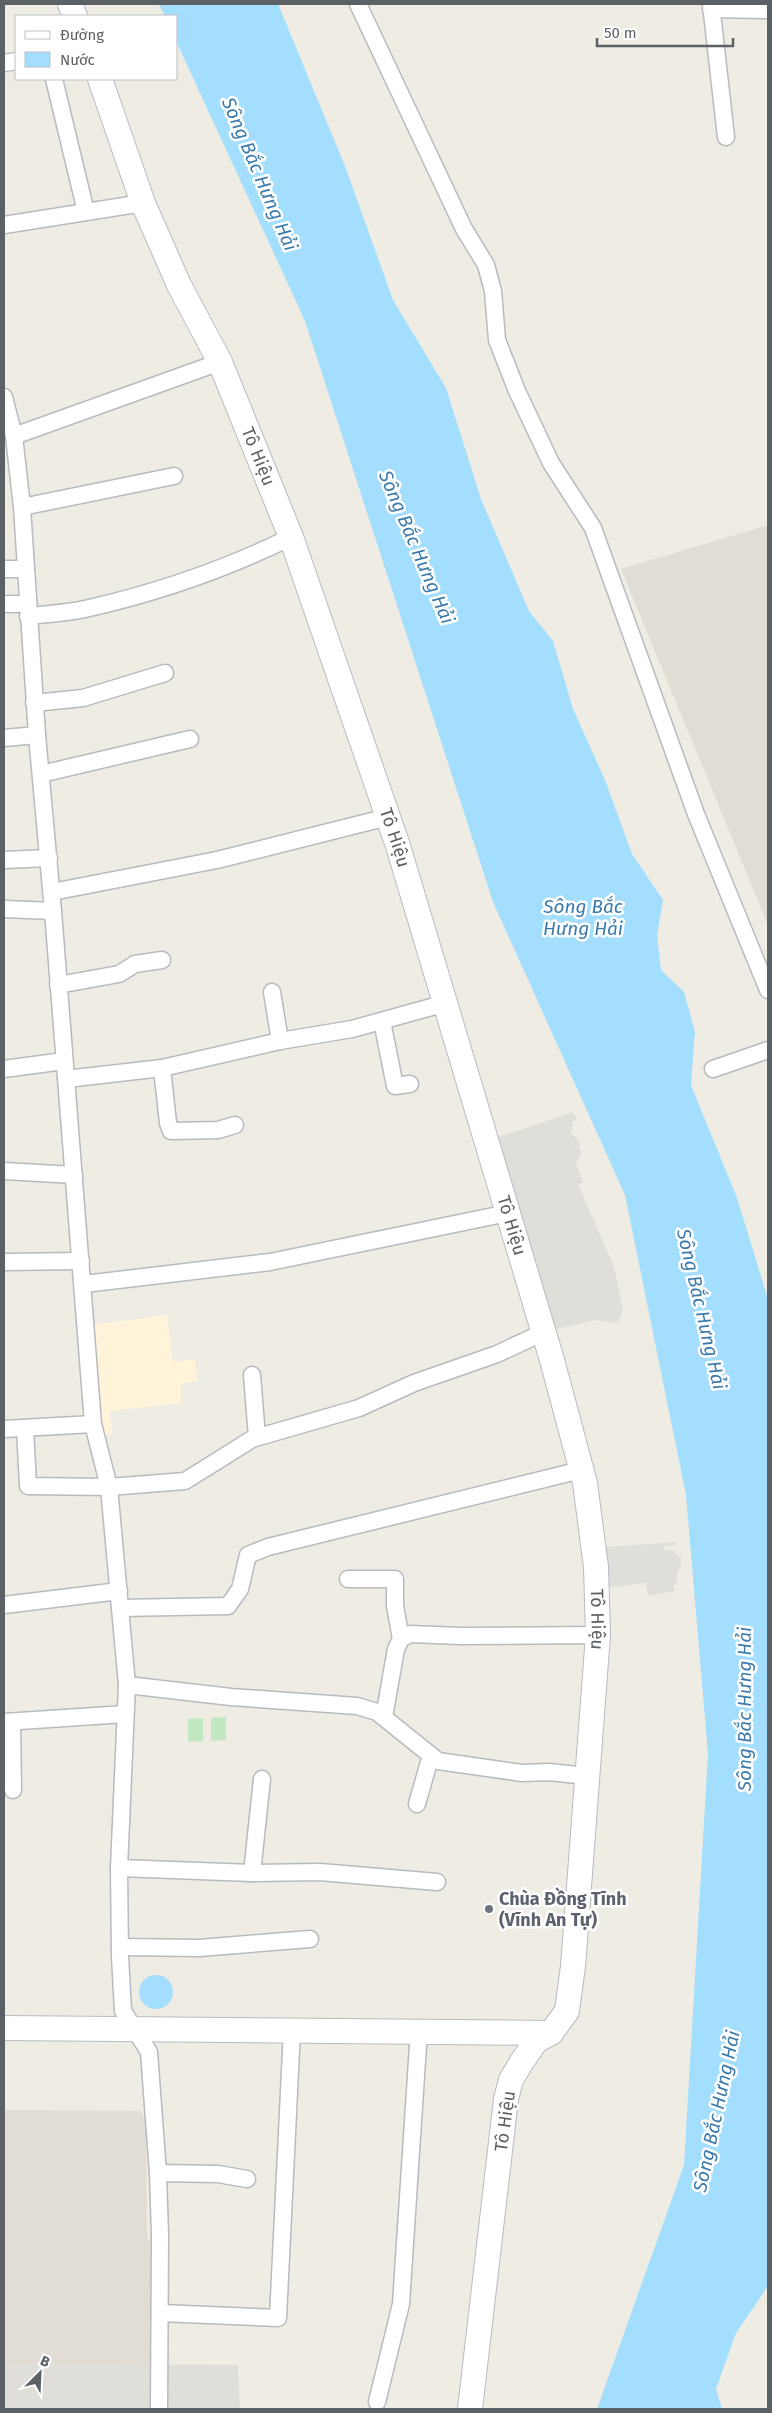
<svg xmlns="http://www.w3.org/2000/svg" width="772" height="2413" viewBox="0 0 772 2413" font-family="'Fira Sans',sans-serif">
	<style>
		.commercial { fill: #fff3d9 }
		.industrial { fill: #e0ded8 }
		.education { fill: #e1ddd5 }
		.green { fill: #c3e7c0 }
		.water { fill: #a4deff }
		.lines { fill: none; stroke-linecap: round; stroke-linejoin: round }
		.street-casing { stroke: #b7babe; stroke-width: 19 }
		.secondary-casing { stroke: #b7bbc0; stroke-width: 26 }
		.street { stroke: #fff; stroke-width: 16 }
		.secondary { stroke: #fff; stroke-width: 24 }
		.worship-dot { fill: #6b7280; stroke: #fff; stroke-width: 2 }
		.labels { text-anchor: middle; stroke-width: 5; stroke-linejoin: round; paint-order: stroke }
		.street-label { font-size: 18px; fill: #5c6165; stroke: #fff }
		.worship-label { font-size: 18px; font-weight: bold; fill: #5b616d; stroke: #fff; text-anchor: start }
		.water-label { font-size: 19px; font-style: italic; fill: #3b7aac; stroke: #fff }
	</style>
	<rect width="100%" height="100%" fill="#efece4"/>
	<polygon class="commercial" points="167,1315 173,1362 195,1359 197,1381 181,1384 181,1403 109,1411 113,1434 104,1436 91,1325"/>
	<g class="industrial">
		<polygon points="573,1112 577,1119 573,1122 571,1134 577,1138 580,1143 579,1149 583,1151 576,1163 583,1183 578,1184 614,1267 623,1310 618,1323 595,1320 544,1332 487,1141"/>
		<polygon points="676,1542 676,1545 664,1546 664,1550 673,1551 681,1557 681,1565 676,1577 678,1581 673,1585 675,1591 648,1596 646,1583 597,1589 593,1548"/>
		<polygon points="4,2364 238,2365 240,2409 4,2409"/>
	</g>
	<g class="education">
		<polygon points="768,525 768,925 621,569"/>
		<polygon points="4,2110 140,2111 146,2119 147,2235 153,2253 153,2366 4,2364"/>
	</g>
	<g class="green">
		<polygon points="226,1717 226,1740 211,1741 211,1718"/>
		<polygon points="203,1718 203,1741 188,1742 188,1719"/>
	</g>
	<g class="water">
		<polygon points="159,4 278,4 345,166 393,300 446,388 481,499 529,611 553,641 573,709 605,780 632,854 663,900 657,936 661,970 684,992 695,1032 691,1085 737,1198 768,1299 768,2286 736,2333 716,2389 722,2409 597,2409 684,2165 708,1754 686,1495 625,1195 493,902 305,321 176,41 176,16 165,16"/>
		<circle cx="156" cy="1992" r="17"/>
	</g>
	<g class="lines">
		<defs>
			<g id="street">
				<polyline points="358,4 464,229 486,265 493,291 497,340 517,391 551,463 593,528 696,814 768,990"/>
				<polyline points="711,4 726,137"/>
				<polyline points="711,9 768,10"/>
				<polyline points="4,63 16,61"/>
				<polyline points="54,79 86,212"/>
				<polyline points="4,225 143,203"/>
				<polyline points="4,397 14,436 22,507 37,735 53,911 93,1424 109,1487 127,1685 119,1868 120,1956 123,2011 149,2052 158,2173 160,2235 159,2409"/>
				<polyline points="14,436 220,362"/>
				<polyline points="22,507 174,476"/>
				<polyline points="4,569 26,569"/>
				<polyline points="4,604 28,604"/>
				<path d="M28 616C47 614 67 613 85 609 156 593 226 569 291 537"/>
				<polyline points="34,703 83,698 165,673"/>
				<polyline points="4,738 37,735"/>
				<polyline points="41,774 190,739"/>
				<polyline points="4,860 49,858"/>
				<polyline points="52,892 217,860 388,817"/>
				<polyline points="4,909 53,911"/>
				<polyline points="58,985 119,974 135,964 162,960"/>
				<polyline points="272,992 280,1041"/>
				<polyline points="382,1021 395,1086 410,1084"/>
				<polyline points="162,1068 168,1123 171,1131 218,1130 235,1125"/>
				<polyline points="4,1069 64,1061"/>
				<polyline points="713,1069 768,1050"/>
				<polyline points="66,1079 162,1068 280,1041 352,1029 446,1003"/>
				<polyline points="4,1171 74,1175"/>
				<polyline points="4,1262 81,1261"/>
				<polyline points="84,1284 270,1262 508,1213"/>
				<polyline points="252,1375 257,1437"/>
				<polyline points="25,1428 28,1486 109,1487 185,1481 252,1439 359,1408 414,1383 497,1354 544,1332"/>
				<polyline points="4,1429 93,1424"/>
				<polyline points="348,1579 395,1579 395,1606 401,1639"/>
				<polyline points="4,1605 119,1591"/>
				<polyline points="120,1608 228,1606 240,1589 248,1555 268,1547 581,1470"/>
				<polyline points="127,1685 231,1697 357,1706 377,1712 438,1761 522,1773 549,1772 587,1776"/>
				<polyline points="384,1717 396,1649 401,1639 410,1634 461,1636 598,1635"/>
				<polyline points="4,1722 125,1714"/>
				<polyline points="12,1722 13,1790"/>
				<polyline points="417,1804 431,1755"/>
				<polyline points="119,1868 252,1873 320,1872 437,1882"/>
				<polyline points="252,1873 262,1779"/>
				<polyline points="120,1947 199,1948 310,1939"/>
				<polyline points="158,2173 218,2174 247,2179"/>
				<polyline points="160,2313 278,2318 292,2030"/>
				<polyline points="377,2402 401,2304 419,2030"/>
			</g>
			<g id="secondary">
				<polyline points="70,4 75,16"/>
				<path id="s1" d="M100 79 143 203 179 285 220 362 291 537 398 846 552 1360 585 1483 596 1567 598 1635 573 1966 567 2011 551 2033 536 2041 521 2063 511 2080 506 2099 470 2409"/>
				<polyline points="4,2028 551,2033"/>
			</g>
		</defs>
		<use href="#street" class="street-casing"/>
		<use href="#secondary" class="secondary-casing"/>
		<use href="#street" class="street"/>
		<use href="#secondary" class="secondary"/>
	</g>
	<circle class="worship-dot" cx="489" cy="1909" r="5"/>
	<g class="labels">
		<g class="street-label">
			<text dy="6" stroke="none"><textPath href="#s1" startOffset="410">Tô Hiệu</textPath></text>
			<text dy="6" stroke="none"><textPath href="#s1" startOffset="815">Tô Hiệu</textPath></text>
			<text dy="6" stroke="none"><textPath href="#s1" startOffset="1220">Tô Hiệu</textPath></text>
			<text dy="6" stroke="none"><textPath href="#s1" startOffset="1625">Tô Hiệu</textPath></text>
			<text transform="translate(505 2121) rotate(-82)" y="6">Tô Hiệu</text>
		</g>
		<g class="worship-label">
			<text x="499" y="1905">Chùa Đồng Tĩnh<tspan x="499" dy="21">(Vĩnh An Tự)</tspan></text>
		</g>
		<g class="water-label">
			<text transform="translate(260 174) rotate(67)" y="7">Sông Bắc Hưng Hải</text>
			<text transform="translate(417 547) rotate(67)" y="7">Sông Bắc Hưng Hải</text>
			<text x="583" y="913">Sông Bắc<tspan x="583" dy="22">Hưng Hải</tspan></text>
			<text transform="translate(702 1309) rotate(77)" y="7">Sông Bắc Hưng Hải</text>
			<text transform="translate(744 1709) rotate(-90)" y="7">Sông Bắc Hưng Hải</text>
			<text transform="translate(716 2111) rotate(-78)" y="7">Sông Bắc Hưng Hải</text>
		</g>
	</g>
	<rect width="772" height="2413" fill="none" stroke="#5c6165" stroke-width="10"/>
	<rect x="15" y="15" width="162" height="65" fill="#ffffff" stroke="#bec0c1"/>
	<rect x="25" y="31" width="25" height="8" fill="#ffffff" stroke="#bec0c1"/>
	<text x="60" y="40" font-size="15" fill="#5c6165">Đường</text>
	<rect x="25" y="52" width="25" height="15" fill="#a4deff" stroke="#bec0c1"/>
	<text x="60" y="65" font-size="15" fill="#5c6165">Nước</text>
	<g transform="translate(40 2373) rotate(24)" stroke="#ffffff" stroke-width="4" paint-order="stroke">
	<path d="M0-4L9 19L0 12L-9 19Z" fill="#5c6165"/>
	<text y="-8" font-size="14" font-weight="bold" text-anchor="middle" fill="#5c6165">B</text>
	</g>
	<path d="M597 38v8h136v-8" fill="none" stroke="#5c6165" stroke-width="2.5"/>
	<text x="604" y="38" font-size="15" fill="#5c6165" stroke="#ffffff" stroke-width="4" paint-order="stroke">50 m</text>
</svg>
